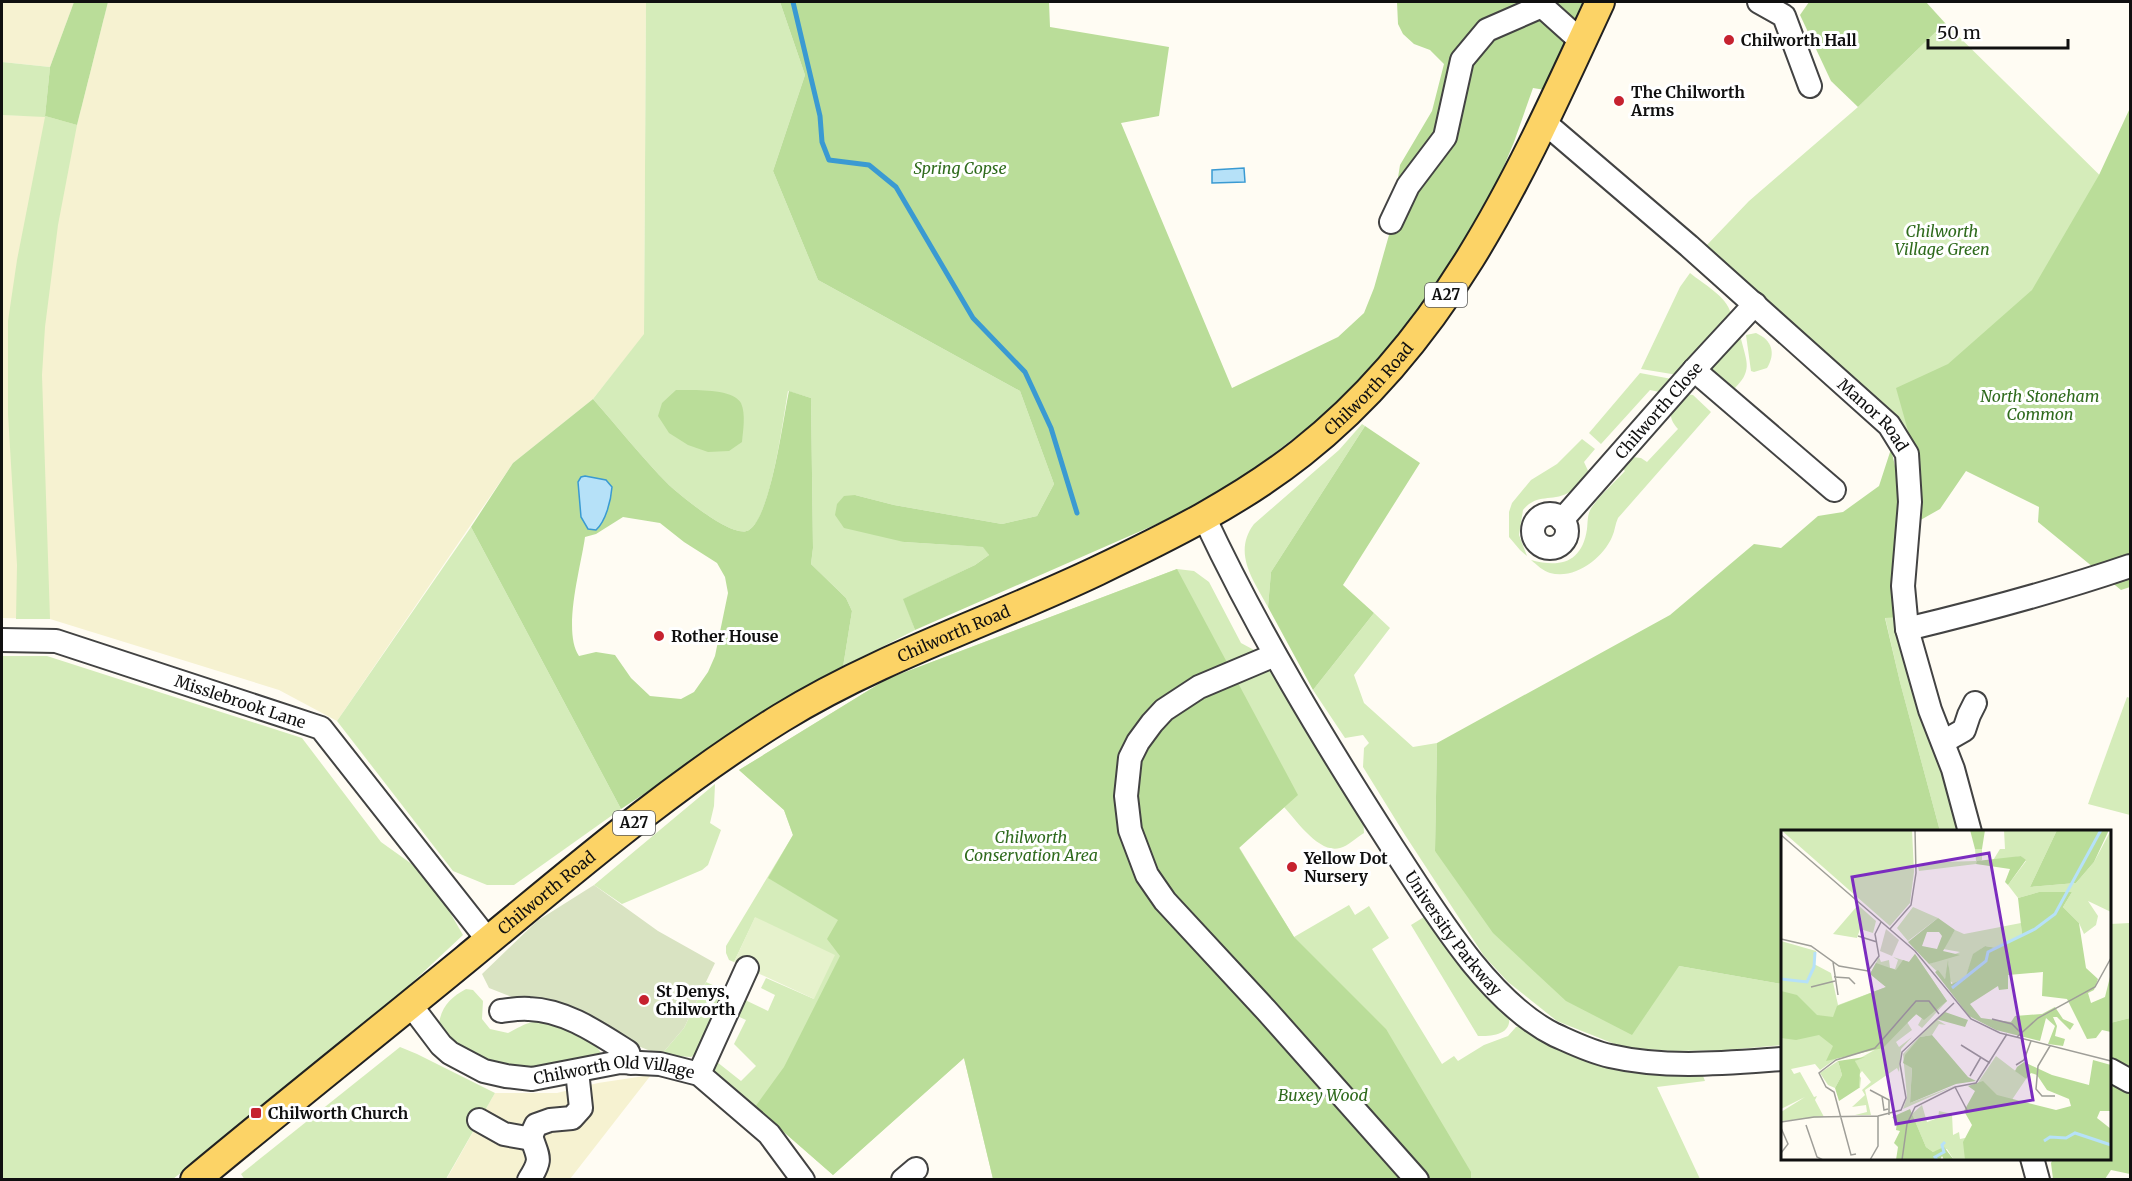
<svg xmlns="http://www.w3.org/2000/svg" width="2132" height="1181" viewBox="0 0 2132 1181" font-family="Merriweather,serif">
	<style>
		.farmland { fill: #f6f2d1 }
		.green { fill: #d5ecba }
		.forest { fill: #badd99; fill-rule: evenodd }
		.cemetery { fill: #d9e3c2 }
		.pitch { fill: #e6f2cc }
		.water { fill: #b6e1f8; stroke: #3a9ad2; stroke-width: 1.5 }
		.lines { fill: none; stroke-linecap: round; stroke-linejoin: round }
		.stream { stroke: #3a9ad2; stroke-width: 5 }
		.minor-casing { stroke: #434343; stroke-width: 26 }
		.major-casing { stroke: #212121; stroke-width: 32 }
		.minor { stroke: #fff; stroke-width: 22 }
		.major { stroke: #fcd366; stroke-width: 28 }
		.poi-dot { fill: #c6222f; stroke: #fff; stroke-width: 2 }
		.labels { text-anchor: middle; stroke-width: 6; stroke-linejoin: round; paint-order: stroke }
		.shield { fill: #fff; stroke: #585858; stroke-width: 1.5 }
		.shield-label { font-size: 15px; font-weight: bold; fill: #101010 }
		.poi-label { font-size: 16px; font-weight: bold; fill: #101010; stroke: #fff; text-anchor: start }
		.park-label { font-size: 16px; font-style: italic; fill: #2f6b1d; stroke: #fff }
		.street-label { font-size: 16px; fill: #101010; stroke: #fff }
		.inset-river { fill: none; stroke: #b6e1f8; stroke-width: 3 }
		.inset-road { fill: none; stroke: #9f9e98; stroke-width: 1.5 }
		.view { fill: #7b2cbf; fill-opacity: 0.15; stroke: #7b2cbf; stroke-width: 3 }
		.inset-edge { fill: none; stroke: #101010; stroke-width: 3 }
	</style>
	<rect width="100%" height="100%" fill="#fffcf3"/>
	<g class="farmland">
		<polygon points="2,2 74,2 50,67 2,62"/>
		<polygon points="108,2 646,2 644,335 593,399 513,463 337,721 279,690 50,619 2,618 2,115 45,116 77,125"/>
		<polygon points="651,1075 570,1179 446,1180 495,1093 557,1093 598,1083"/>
	</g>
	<g class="green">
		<path d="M646 2H780L805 75 773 171 818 280 1020 391 1054 484 1037 516 1002 524 894 505 855 495 904 542 984 547 989 555 975 565 904 599 915 630 843 667 852 611 846 598 811 564 813 548 811 398 788 391C783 419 771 517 749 530 734 540 681 496 669 485 642 458 618 427 593 399L644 334Z"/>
		<polygon points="1945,23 2130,205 1911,440 1899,422 1706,246 1749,201 1858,107"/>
		<polygon points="2,62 50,67 45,116 77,125 58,225 45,327 42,375 50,619 16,619 17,565 8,414 8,321 17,260 45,117 2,115"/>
		<path d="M1690 273C1703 284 1727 296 1731 314L1684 376 1641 369 1680 287Z"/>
		<path d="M1756 333C1772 340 1776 353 1767 368L1754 372 1751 371 1746 335Z"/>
		<path d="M1737 338 1741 339C1747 363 1753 371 1733 390L1707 368Z"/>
		<polygon points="1640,373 1677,380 1669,394 1650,390 1601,444 1589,433"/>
		<path d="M1686 394 1693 395 1711 412 1618 518C1615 524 1615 531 1612 537 1603 558 1575 580 1550 573 1543 571 1537 565 1531 560 1560 568 1582 563 1587 529 1588 521 1587 514 1592 507 1601 494 1614 483 1625 471L1620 466 1632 457 1641 458 1647 462 1678 429C1664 413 1673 407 1686 394Z"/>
		<path d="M1362 424 1365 426 1271 572 1268 607C1254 581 1232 553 1254 524L1339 450Z"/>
		<path d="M1582 439 1595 449 1584 462 1590 475C1583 481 1576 489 1568 493 1551 502 1537 493 1523 510L1519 535 1527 556 1520 550 1509 537V512L1512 503 1531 480 1557 464Z"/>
		<polygon points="471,527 621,809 514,885 487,885 453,871 337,721"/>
		<path d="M1177 569 1194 571 1209 582 1241 643 1254 650 1264 672 1269 671 1276 675 1363 818 1364 833C1357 837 1348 846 1340 848 1319 854 1296 820 1284 807L1239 847 1294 937 1349 905 1355 915 1369 906 1389 938 1372 949 1442 1064 1454 1056 1458 1061 1484 1045 1508 1036 1516 1027 1521 1026 1607 1066 1649 1074 1703 1076 1705 1081 1657 1087 1700 1179H993L964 1058 833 1175 755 1107 709 1074 712 1058 741 1081 756 1066 734 1044 746 1020 735 1015 743 999 768 1011 775 995 761 988 766 978 814 999 755 918 734 962 729 960 726 953V946L793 835 784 810 739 770 887 679Z"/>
		<polygon points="1374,613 1390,628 1354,675 1364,703 1413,747 1437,743 1435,851 1679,966 1782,984 1782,1045 1726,1050 1672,1051 1622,1047 1557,1021 1508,982 1484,956 1405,835 1363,767 1364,748 1369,743 1363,735 1345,738 1313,690"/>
		<polygon points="1885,617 1897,617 1962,831 1940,831 1900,682"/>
		<polygon points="2,656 47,656 302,738 381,842 416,867 444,902 463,935 341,1049 173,1179 2,1180"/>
		<polygon points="2127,697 2130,698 2130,815 2088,804"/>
		<polygon points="715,784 714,806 710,823 721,830 708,865 702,870 622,904 594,885"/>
		<path d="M1424 917 1428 918C1452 953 1475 989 1509 1016 1512 1035 1492 1036 1478 1036L1411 925Z"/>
		<polygon points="2130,923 2130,1018 2110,1023 2110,924"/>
		<polygon points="706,982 728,992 698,1052 691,1057 661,1055 684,1028"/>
		<path d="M466 989 473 990 483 1001 482 1019 490 1029 508 1033C516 1029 525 1023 534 1022 557 1019 589 1033 601 1053L597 1058 530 1072 459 1055 439 1024C441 1007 451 997 466 989Z"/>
		<polygon points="400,1047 417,1054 495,1093 446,1179 245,1180 241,1174"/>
	</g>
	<g class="forest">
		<polygon points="74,2 108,2 77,125 45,116 50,67"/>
		<polygon points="780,2 1049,2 1050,27 1169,47 1159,116 1121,123 1232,388 1338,337 1364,313 1374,288 1389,235 1400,165 1432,111 1444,64 1430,50 1414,44 1403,34 1398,24 1397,2 1585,2 1545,90 1533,88 1514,142 1489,202 1417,313 1376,363 1336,406 1216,498 915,630 903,599 975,565 989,555 983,547 904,542 844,528 835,515 837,504 844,496 855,495 894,505 1002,524 1037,516 1054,484 1020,391 818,280 773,171 805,75"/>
		<polygon points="1809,2 1926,2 1945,23 1858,107 1831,81 1800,15"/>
		<polygon points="2130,108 2130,587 2121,590 2038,522 2039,507 1966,471 1940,509 1917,522 1910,438 1896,388 1948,364 2032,290 2099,175"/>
		<path d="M676 390C692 390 733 388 741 403 746 414 743 431 742 442L729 451 708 452 688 445 669 433 658 416 662 403Z"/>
		<path d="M789 391 811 398 813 548 811 564 846 598 852 611 843 667 798 693 621 809 471 527 513 463 593 399C618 427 642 458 669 485 681 496 734 540 749 530 771 516 783 419 789 391ZM623 517 660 523 684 542 717 563 725 577 728 593 715 656 708 672 694 692 681 699 650 696 631 678 615 655 596 652 579 656C562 631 581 567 585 537L596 534Z"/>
		<polygon points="1365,426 1420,463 1343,585 1374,613 1313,690 1268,607 1271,572"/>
		<polygon points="1891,449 1899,483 1897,617 1885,618 1900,682 1940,831 1782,832 1782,984 1679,966 1632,1035 1566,1001 1493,933 1435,851 1437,743 1670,615 1754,544 1781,548 1818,516 1843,512 1879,486"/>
		<polygon points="1177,569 1298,795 1239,848 1294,937 1386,1029 1471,1172 1471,1179 993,1179 964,1058 833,1175 755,1107 784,1067 840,956 827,939 838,920 768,878 793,835 784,810 739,770 887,679"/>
		<polygon points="2130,1018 2130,1174 2111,1170 2105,1179 2053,1179 2051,1163 2053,1159 2110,1158 2110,1023"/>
	</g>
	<polygon class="cemetery" points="594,885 658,931 715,963 684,1028 661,1055 489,988 482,974 537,921"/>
	<polygon class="pitch" points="755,917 835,955 814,999 734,962"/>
	<g class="water">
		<polygon points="1244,168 1245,182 1212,183 1212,170"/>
		<path d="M585 476 606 480 612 487C611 500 606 521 596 530L588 529 581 517 578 482 581 477Z"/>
	</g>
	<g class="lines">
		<polyline class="stream" points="793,2 820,116 822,142 829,160 869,165 896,187 973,318 1025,372 1051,428 1077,513"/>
		<defs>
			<g id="minor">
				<polyline points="1540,2 1542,6 1581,41"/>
				<polyline points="1759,2 1784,16 1810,86"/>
				<path id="s1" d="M1544 122 1689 246 1889 425 1907 454 1910 502 1903 586 1907 629 1930 710 1953 769 1970 832"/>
				<polyline points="1391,222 1408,186 1445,137 1462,60 1487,30 1542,6"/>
				<polyline points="1694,370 1834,490"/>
				<circle cx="1550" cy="531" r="17"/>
				<path id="s2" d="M1204 517C1258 632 1324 741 1393 848 1433 909 1488 1002 1555 1035 1573 1043 1591 1052 1610 1056 1666 1069 1726 1063 1782 1059"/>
				<path id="s3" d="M1562 520 1694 370 1755 304"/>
				<path d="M1907 629C1982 611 2057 591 2130 566"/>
				<path id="s4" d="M2 640 56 641 321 728 488 940"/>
				<polyline points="1275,655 1199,687 1164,710 1152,723 1138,742 1130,758 1126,796 1130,830 1147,875 1165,901 1266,1010 1417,1180"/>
				<polyline points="1943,742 1964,730 1969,715 1975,703"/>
				<path id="s5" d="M410 1004 441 1045 450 1053 484 1071 506 1076 532 1079 620 1062 660 1064 699 1074 769 1134 803 1180"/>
				<path d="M501 1011C510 1010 520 1008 529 1009 565 1010 598 1033 628 1052L631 1063"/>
				<polyline points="2110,1070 2130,1081"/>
				<polyline points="699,1074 747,968"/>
				<polyline points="479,1120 504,1134 532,1139"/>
				<polyline points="2032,1158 2038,1180"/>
				<path d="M529 1180C543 1158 538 1158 531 1136L536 1125 550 1120 572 1118 581 1108 577 1071"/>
				<polyline points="903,1180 916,1169"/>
			</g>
			<g id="major">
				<path id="s6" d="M195 1180C285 1105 376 1033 466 959 568 875 668 788 781 718 880 657 992 621 1097 571 1168 537 1239 502 1301 453 1451 335 1522 170 1600 2"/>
			</g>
		</defs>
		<use href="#minor" class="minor-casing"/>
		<use href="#major" class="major-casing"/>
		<use href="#minor" class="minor"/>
		<use href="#major" class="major"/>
	</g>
	<g class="poi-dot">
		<circle cx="1729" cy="40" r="6"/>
		<circle cx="1619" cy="101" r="6"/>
		<circle cx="659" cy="636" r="6"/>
		<circle cx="1292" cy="867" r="6"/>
		<circle cx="644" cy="1000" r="6"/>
		<rect x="250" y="1107" width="12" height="12" rx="3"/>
	</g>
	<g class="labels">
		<g class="shield">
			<rect x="1425" y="283" width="42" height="24" rx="4.5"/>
			<rect x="613" y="811" width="42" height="24" rx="4.5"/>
		</g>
		<g class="shield-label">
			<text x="1446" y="300">A27</text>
			<text x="634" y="828">A27</text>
		</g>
		<g class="poi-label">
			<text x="1741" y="46">Chilworth Hall</text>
			<text x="1631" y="98">The Chilworth<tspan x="1631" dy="18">Arms</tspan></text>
			<text x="671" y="642">Rother House</text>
			<text x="1304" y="864">Yellow Dot<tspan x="1304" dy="18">Nursery</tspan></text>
			<text x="656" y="997">St Denys,<tspan x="656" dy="18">Chilworth</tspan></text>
			<text x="268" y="1119">Chilworth Church</text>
		</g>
		<g class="park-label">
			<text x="960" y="174">Spring Copse</text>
			<text x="1942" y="237">Chilworth<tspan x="1942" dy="18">Village Green</tspan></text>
			<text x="2040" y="402">North Stoneham<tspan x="2040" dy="18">Common</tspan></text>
			<text x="1031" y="843">Chilworth<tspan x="1031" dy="18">Conservation Area</tspan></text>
			<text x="1323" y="1101">Buxey Wood</text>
		</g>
		<g class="street-label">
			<text dy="6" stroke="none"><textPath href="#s6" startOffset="1425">Chilworth Road</textPath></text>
			<text dy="6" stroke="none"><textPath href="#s3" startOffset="146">Chilworth Close</textPath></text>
			<text dy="6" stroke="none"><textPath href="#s1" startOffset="441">Manor Road</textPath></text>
			<text dy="6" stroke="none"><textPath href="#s6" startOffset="939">Chilworth Road</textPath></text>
			<text dy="6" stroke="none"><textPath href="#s4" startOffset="248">Misslebrook Lane</textPath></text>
			<text dy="6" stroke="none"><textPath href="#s6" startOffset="454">Chilworth Road</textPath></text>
			<text dy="6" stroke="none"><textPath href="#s2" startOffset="486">University Parkway</textPath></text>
			<text dy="6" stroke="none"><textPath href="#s5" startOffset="234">Chilworth Old Village</textPath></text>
		</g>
	</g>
	<g transform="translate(1781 830)">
		<rect width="330" height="330" fill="#fffcf3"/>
		<path d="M0 0H131L133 42 129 73 109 96ZM223 0H276L249 57 295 53 313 32 330 0V82L307 71 317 86 315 95 303 104 298 93 282 77 291 62H258L237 68 227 55 245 31 240 26 211 32 219 19H224ZM194 19H201V30L195 34 138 41 137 37 160 32 195 31ZM77 75 95 91 92 103 79 99 76 108 52 104ZM132 77 157 88 127 111 116 98ZM240 93 241 104 216 118 204 116 193 124 184 149 174 155 168 150V132L164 149 148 134 179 122 162 119 174 100 183 104ZM0 111 35 121 33 134 50 143 57 175 105 157 89 144 98 127 100 132 108 130 109 138 114 139 117 130 112 127 128 132 134 124 166 171 141 198 137 195 141 188 136 184 126 192 131 200 115 212 118 217 131 207 120 219 118 242 116 238 84 260 90 285H74L86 282 85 275 71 277 84 265 81 260 90 252 81 241 78 245 80 248 79 258H78L74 231 97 218 56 228 39 240 34 234 10 239 13 244 19 242 33 267 36 266 34 270 43 287 0 291V282L24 267 0 279ZM155 189 165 195 158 194 151 205 139 207 131 237 129 273 176 255 122 279 126 267 122 224ZM215 226 245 249 222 283 196 254ZM57 231 61 245 54 258 47 255 39 243ZM141 275 146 292 157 288 158 281 171 284 172 305 178 302 179 309 184 308V330H173L166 319 152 322 145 317 131 284Z" fill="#d5ecba"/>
		<path d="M189 0H204L201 19H194ZM276 0H328L313 32 295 53 249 57ZM240 26 245 30 227 55 224 52 229 39 195 34 196 31ZM258 62H291L282 77 298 93 305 138 317 149 313 160 307 163 310 173 324 167 330 143V202L321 200 315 208 306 209 286 169 261 166 262 142 227 145V159L218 160 217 156 189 174 200 188 230 192 234 186 261 184 274 177 282 189 293 194 289 200 276 187H272L276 196 274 206 284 209 282 216 267 214 274 196 265 188 259 211 215 200 188 186 154 142 157 140 164 149 167 130 170 154 184 149 192 124 204 116 216 118 241 104 237 68ZM157 88 174 100 162 121 179 125 148 134 127 112ZM146 102H158L161 106 156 119 141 116ZM134 124 166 171 143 190 135 184 102 218 45 231 52 216 38 205 15 210 0 208V161L16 165 36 185 52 187 56 176 105 157 89 144 95 133 115 140 122 130 128 132ZM164 182 187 190 184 197 155 189ZM151 205 187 247 195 251 175 254 129 273 131 238 122 233 124 225 139 207ZM84 227 74 231 79 240 78 258 58 271 54 258 61 245 57 231ZM312 230 330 235V281H319L316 288 330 299V330H184L182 312 191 295 183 281 194 261 187 256 202 251 216 265 275 280 290 276 288 269 266 260 256 245 250 243 245 249 234 241 236 237 243 232 271 245 308 255ZM129 279 145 317 152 322 163 317 173 330H163L161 326 159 330H115L117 317 113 313 119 301 115 300 116 292 111 287Z" fill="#badd99" fill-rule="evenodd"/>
		<path d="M105 99 118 110 111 126 99 121Z" fill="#d9e3c2"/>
		<path class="inset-river" d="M0 149 26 152 33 137 34 122M171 158 205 131 207 122 254 99 274 84 320 0M263 311 269 307 285 308 294 303 330 315M156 330 154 327 163 322 161 315 164 312"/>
		<path class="inset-road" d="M0 5 134 121 190 189 219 203 330 231M109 99 130 75 135 43 134 0M77 106 96 112M0 109 30 116 58 136 87 141 98 126 94 104 100 92M52 132 57 165M53 147 68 148 74 154M30 157 54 151M211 189 231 194 239 202M236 207 257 188 314 157 330 128M180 215 209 233M269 216 257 236 255 259 261 266H274M235 235 243 230 250 211M189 246 200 227M174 257 187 282M89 260 108 270V285M101 266 103 280 107 279M0 292 33 287 97 286 120 280 125 268 119 234 121 222 173 173M25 295 36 327 42 330M0 298 7 314 0 323M75 324 70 325 53 262 45 257 38 243 55 230 94 218 135 171H148L158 184M89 330 97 316V286M121 330 126 294 134 277 174 257 195 253 226 204"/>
		<path class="view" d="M208 23 252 270 115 294 71 47Z"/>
		<rect width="330" height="330" class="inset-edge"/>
	</g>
	<rect width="2132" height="1181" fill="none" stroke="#101010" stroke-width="6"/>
	<path d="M1928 39v9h140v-9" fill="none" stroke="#101010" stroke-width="3"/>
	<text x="1937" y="39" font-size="18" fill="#101010" stroke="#ffffff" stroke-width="4.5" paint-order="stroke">50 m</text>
</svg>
